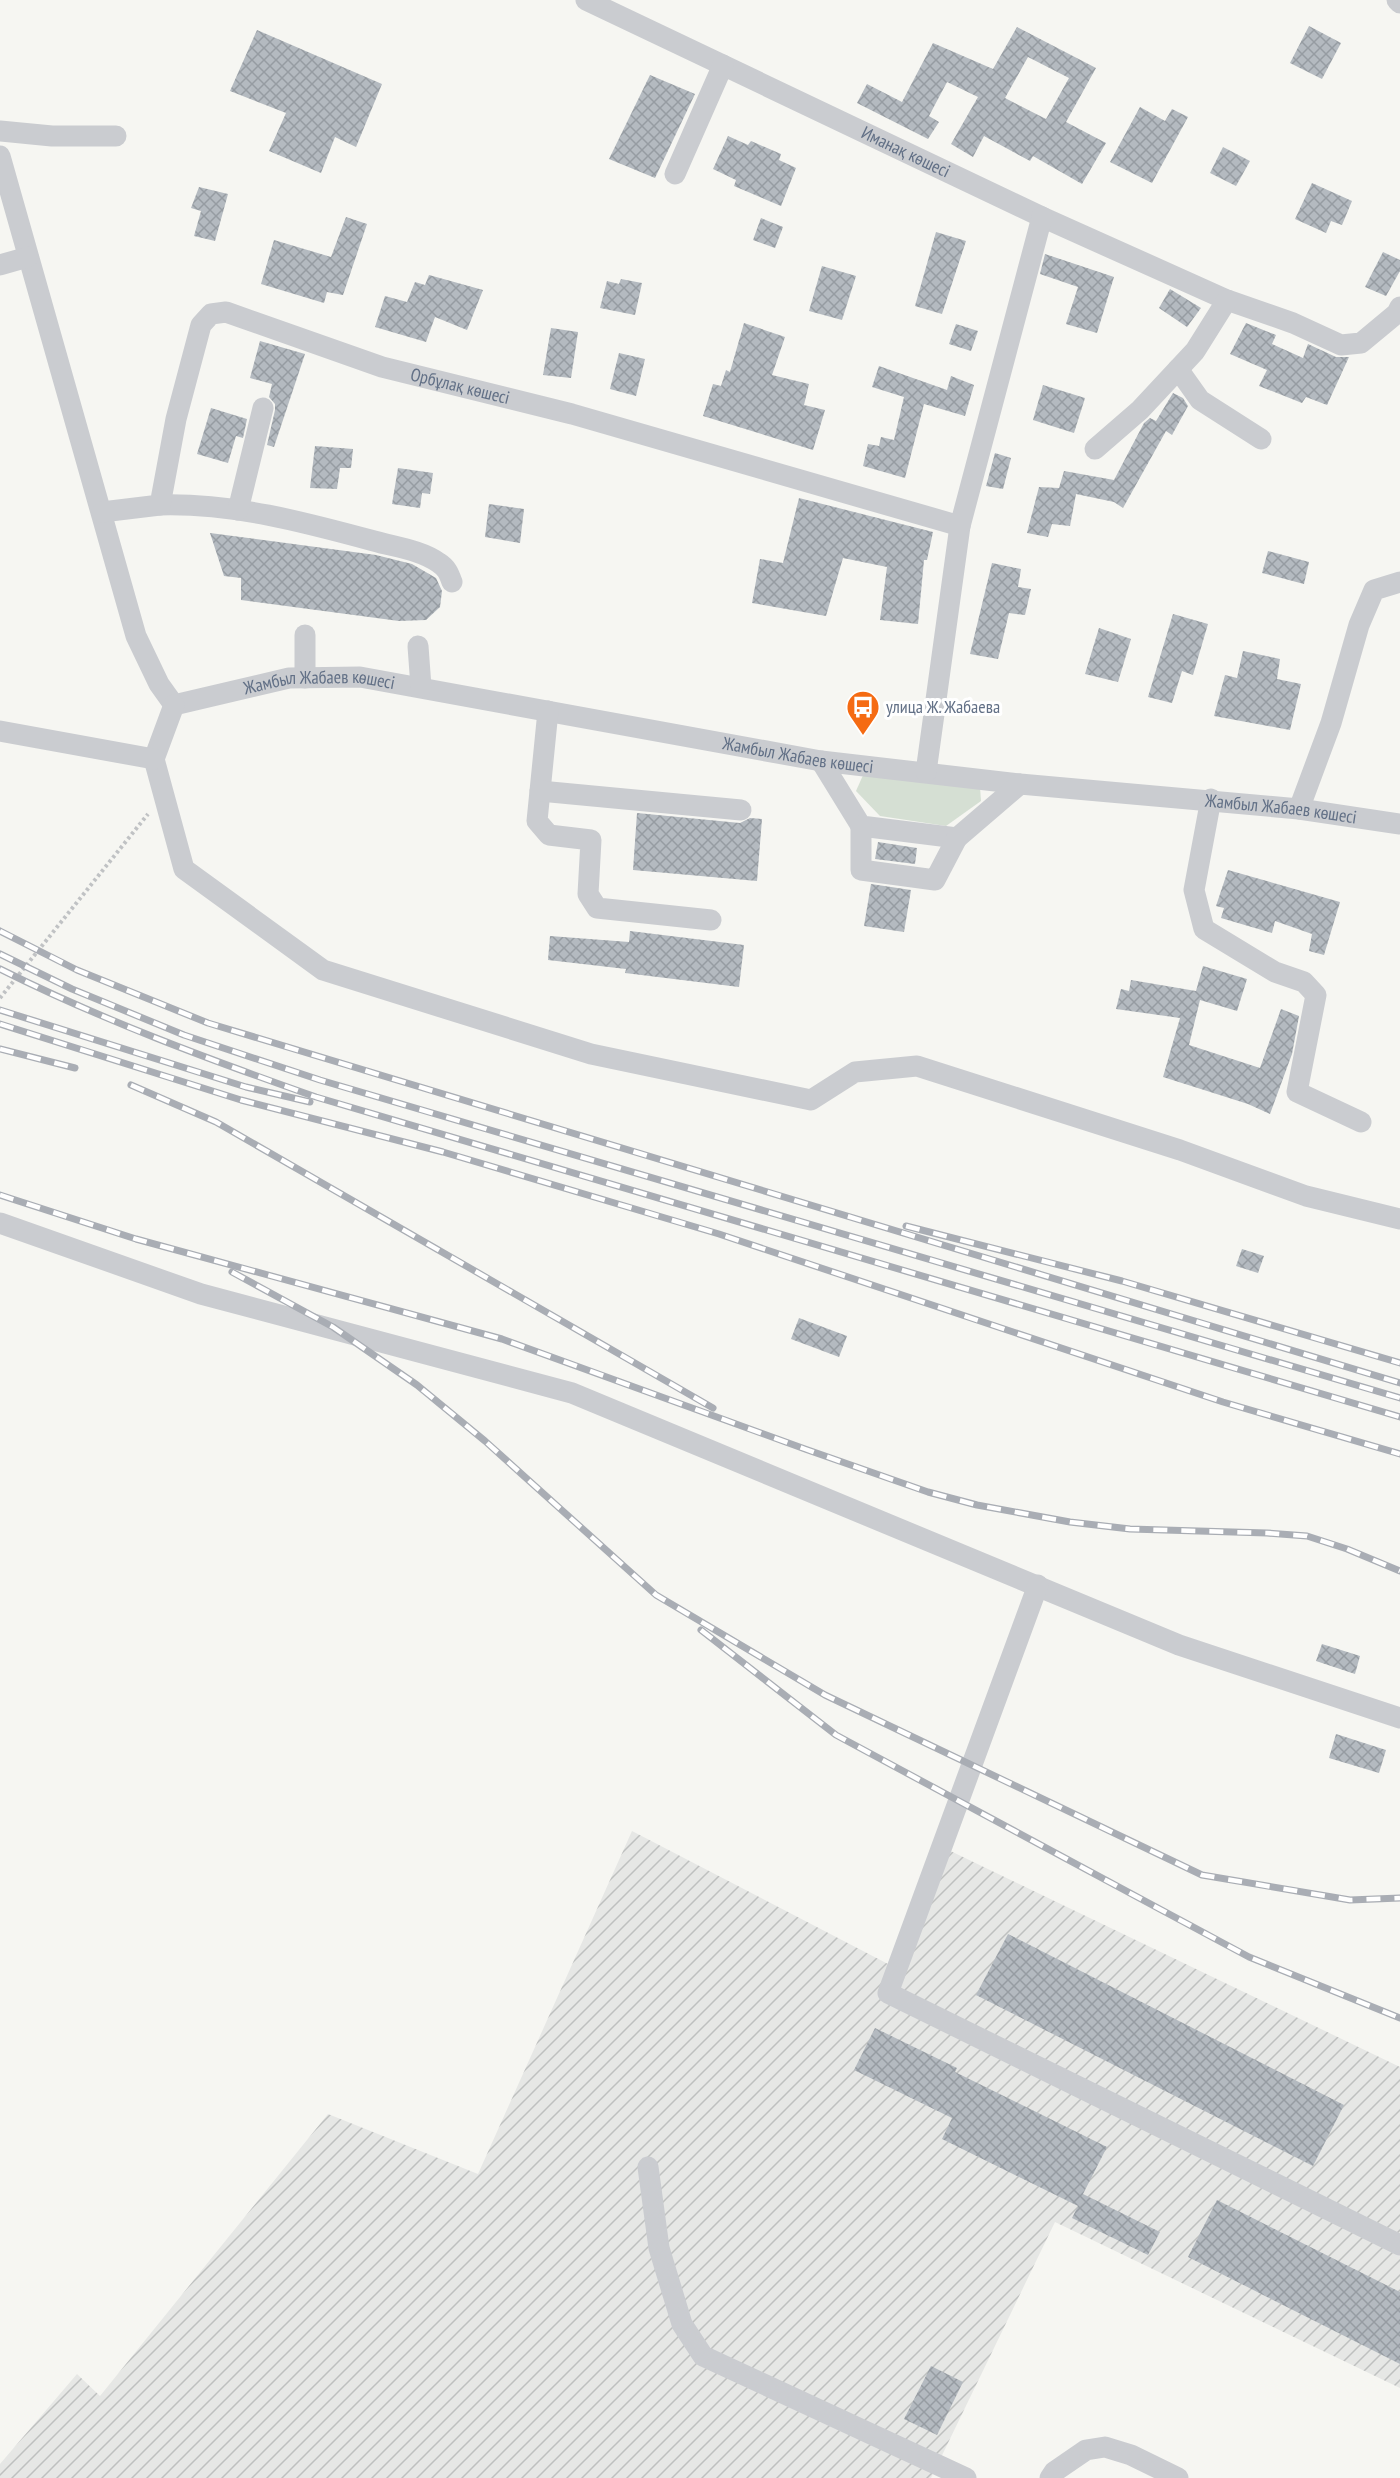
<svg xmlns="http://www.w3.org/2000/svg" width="1400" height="2478" viewBox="0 0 1400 2478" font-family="'PT Sans Narrow',sans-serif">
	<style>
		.industrial { fill: url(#industrial-furrows) }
		.green { fill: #d5dfd3 }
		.building { fill: url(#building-cross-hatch); fill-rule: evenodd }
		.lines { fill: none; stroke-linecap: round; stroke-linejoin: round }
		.path { stroke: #c0c2c4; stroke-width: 4; stroke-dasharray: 3 3; stroke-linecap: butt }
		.minor { stroke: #caccd0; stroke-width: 21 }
		.rail-casing { stroke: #a9adb4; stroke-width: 7 }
		.rail { stroke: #fff; stroke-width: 4.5; stroke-dasharray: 14; stroke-linecap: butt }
		.labels { text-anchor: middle; stroke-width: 6; stroke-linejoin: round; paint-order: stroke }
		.street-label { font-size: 18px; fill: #627086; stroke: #fff }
		.poi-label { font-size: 18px; fill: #627086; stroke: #fff; text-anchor: start }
	</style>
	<defs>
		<pattern id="industrial-furrows" width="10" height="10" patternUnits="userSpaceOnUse" patternTransform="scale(1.5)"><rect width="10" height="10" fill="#e6e7e5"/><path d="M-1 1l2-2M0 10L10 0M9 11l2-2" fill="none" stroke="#bec0bf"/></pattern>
		<pattern id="building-cross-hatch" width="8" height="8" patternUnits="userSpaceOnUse" patternTransform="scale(1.5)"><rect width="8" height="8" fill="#b4bac0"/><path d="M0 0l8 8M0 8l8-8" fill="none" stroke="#969ca2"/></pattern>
	</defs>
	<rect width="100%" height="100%" fill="#f6f6f2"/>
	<polygon class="industrial" points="632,1831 888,1964 936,1844 1400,2067 1400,2388 1055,2222 931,2478 0,2478 0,2464 77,2374 100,2396 328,2114 478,2174"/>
	<polygon class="green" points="864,773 980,787 981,801 946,826 880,816 856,791"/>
	<g class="building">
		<polygon points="1309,26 1341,43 1322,79 1290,63"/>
		<path d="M1017 27 1096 68 1066 122 1106 143 1082 184 1033 156 1030 161 984 136 973 157 951 144 978 97 947 82 929 116 939 122 928 139 857 103 867 84 902 102 933 43 993 69ZM1028 57 1069 78 1046 119 1005 98Z"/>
		<polygon points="257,30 382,84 356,147 335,137 321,173 269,151 286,113 230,91"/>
		<polygon points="650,75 695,94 655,178 609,159"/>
		<polygon points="1140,107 1165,121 1172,109 1188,117 1152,183 1110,162"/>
		<polygon points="728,136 748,145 751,141 781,154 779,160 796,168 781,206 734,186 736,180 713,169"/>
		<polygon points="1223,147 1250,161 1236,186 1210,173"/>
		<polygon points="1312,183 1352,201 1342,225 1331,221 1326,233 1295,219"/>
		<polygon points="199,187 228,194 215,241 194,236 201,211 191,208"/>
		<polygon points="346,217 367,224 343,295 327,292 324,303 261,284 274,240 331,257"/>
		<polygon points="761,218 783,227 775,248 753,240"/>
		<polygon points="936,232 966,241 942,314 915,306"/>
		<polygon points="1383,252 1400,260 1400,271 1386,296 1365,287"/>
		<polygon points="1045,254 1114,277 1097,333 1066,324 1078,287 1040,274"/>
		<polygon points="822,266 856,276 842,320 809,311"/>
		<polygon points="429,275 483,290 467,330 435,317 426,342 375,327 385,296 407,302 415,282 425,285"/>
		<polygon points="621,279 642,283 635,315 600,308 607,281 619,284"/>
		<polygon points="1170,289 1201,308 1187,327 1159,308"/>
		<polygon points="744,323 785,337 772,375 809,384 804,405 825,410 813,450 703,416 713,384 721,386 726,370 730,372"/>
		<polygon points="1246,323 1276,335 1272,344 1303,358 1308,344 1336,357 1349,357 1327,405 1306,397 1302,403 1259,386 1267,370 1230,354"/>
		<polygon points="956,324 978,331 971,351 949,344"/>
		<polygon points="551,328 578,332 571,378 543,375"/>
		<polygon points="260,341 305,354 274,447 267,445 275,410 275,404 269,397 272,384 250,378"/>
		<polygon points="619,353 645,359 636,396 610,389"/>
		<polygon points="879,366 947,390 951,376 974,385 965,416 924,404 905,478 863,466 868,444 879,446 881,437 894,440 904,397 872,387"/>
		<polygon points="1043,385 1085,398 1074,433 1033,420"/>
		<polygon points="1173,393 1183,398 1188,406 1172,435 1166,431 1123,508 1114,502 1076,494 1070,526 1052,524 1048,537 1027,533 1039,487 1059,488 1064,471 1114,480 1144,423 1150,418 1156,421"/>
		<polygon points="211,408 247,419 243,438 236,436 228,463 197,454"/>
		<polygon points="315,446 353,449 351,468 340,468 337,489 310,488"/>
		<polygon points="995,453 1011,458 1003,489 986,486"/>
		<polygon points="398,468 433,473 430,494 422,493 420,508 392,504"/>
		<polygon points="799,498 933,532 927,560 924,560 918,624 880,620 887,567 843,558 826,616 752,603 760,559 783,563"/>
		<polygon points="489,504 524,509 520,543 485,537"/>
		<polygon points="210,533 376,555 412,564 436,578 442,591 440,607 426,620 399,621 241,600 241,578 224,576"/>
		<polygon points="1268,551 1309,562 1304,584 1262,573"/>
		<polygon points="992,563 1021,569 1018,587 1031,589 1025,615 1009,613 998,659 970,654"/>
		<polygon points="1173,614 1208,624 1193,675 1182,671 1172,703 1148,697"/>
		<polygon points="1099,628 1131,639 1118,682 1085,674"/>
		<polygon points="1243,651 1280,659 1277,679 1301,684 1290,730 1214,716 1225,675 1237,678"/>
		<polygon points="637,813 740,823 750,818 762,819 757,881 633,870"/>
		<polygon points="878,842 917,848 915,864 875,859"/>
		<polygon points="1228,870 1340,902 1324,955 1309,951 1312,934 1275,921 1272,933 1221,918 1224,908 1216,906"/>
		<polygon points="871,884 911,890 904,932 864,926"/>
		<polygon points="630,931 744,945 739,987 625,973 626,969 548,960 550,936 629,942"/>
		<polygon points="1203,966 1247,979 1237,1011 1200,1000 1189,1045 1260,1068 1281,1009 1299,1016 1292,1054 1270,1114 1248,1104 1163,1077 1180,1018 1116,1009 1121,989 1129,991 1131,980 1196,991"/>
		<polygon points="1242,1249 1264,1256 1258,1273 1236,1266"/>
		<polygon points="799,1318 847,1336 839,1357 791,1339"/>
		<polygon points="1322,1644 1360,1656 1355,1674 1316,1661"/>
		<polygon points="1336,1734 1386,1750 1379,1773 1329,1758"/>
		<polygon points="1008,1934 1344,2105 1313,2166 976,1995"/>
		<polygon points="875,2028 957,2068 955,2072 1107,2147 1083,2194 1160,2232 1148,2255 1072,2218 1078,2206 942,2139 952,2118 854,2070"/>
		<polygon points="1217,2200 1400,2292 1400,2364 1188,2257"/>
		<polygon points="931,2366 963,2382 937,2435 904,2419"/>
	</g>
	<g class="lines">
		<polyline class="path" points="0,998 148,814"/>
		<g class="minor">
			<path id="s1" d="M586 0 1042 217 1227 300 1293 323 1341 345 1361 343 1397 313 1400 307"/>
			<polyline points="1397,0 1400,3"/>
			<polyline points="0,131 52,136 116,136"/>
			<path id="s2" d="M0 156 136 636 159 684 174 705 289 678 360 677 821 761 1020 784 1299 809 1400 824"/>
			<polyline points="675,174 723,65"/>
			<polyline points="0,265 28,257"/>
			<polyline points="1178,369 1200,400 1261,439"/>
			<polyline points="1095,449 1140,410 1195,351 1227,300"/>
			<path d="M160 505C233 503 304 522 374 541 395 547 421 550 439 563 447 568 449 574 452 582"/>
			<polyline points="238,510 263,408"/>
			<path id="s3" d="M102 512 160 505 176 419 201 325 211 314 226 312 382 367 572 414 960 526"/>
			<polyline points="305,635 305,678"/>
			<polyline points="418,646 421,687"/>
			<polyline points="174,705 154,759 184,869 323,970 591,1054 811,1100 855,1072 917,1066 1180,1150 1306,1196 1400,1219"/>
			<polyline points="548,711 537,821 549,835 591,840 588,894 597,908 711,920"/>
			<polyline points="0,731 154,759"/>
			<polyline points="821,761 861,826 957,838 1020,784"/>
			<polyline points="926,772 960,526 1042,217"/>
			<polyline points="540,791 741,810"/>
			<polyline points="1211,799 1194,890 1204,929 1275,972 1304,982 1316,995 1297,1092 1361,1122"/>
			<polyline points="1299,809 1331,723 1359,625 1374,590 1400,582"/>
			<polyline points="861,826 861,870 935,880 957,838"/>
			<polyline points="0,1223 201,1294 572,1393 1179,1645 1400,1718"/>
			<polyline points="1038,1585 888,1993 1400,2245"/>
			<polyline points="648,2167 659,2248 682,2324 703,2356 966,2478"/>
			<polyline points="1050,2478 1054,2472 1086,2450 1105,2447 1131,2455 1178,2478"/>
		</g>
		<defs>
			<g id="rail">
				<polyline points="0,931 77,970 208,1023 1400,1383"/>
				<polyline points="0,954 72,989 184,1035 320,1080 1400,1398"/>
				<path d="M0 969C102 1020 208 1059 316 1097L1400 1417"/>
				<polyline points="0,1010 246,1087 310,1102"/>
				<polyline points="0,1024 241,1100 443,1152 719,1234 1223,1402 1400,1454"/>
				<polyline points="0,1049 75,1068"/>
				<polyline points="131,1085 216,1122 713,1408"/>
				<polyline points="0,1195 136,1239 502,1339 805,1449 928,1492 977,1505 1070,1522 1130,1529 1267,1533 1307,1536 1347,1549 1400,1571"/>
				<polyline points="906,1226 1122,1281 1400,1363"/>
				<polyline points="232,1272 333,1327 417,1385 485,1441 656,1595 825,1695 1202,1875 1350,1900 1400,1898"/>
				<polyline points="701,1630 836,1735 1249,1957 1400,2018"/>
			</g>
		</defs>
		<use href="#rail" class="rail-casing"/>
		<use href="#rail" class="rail"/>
	</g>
	<defs>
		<symbol id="bus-pin" viewBox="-11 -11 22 30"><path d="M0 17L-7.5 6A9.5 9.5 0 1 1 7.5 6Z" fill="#f56b13" stroke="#fff"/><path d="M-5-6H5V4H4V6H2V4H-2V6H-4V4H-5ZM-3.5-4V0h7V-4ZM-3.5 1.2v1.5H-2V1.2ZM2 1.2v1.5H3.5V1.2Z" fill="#fff"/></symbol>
	</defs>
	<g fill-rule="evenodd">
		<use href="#bus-pin" x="844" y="688" width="38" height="52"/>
	</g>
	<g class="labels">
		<g class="street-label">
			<text dy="6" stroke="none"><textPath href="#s1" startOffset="354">Иманақ көшесі</textPath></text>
			<text dy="6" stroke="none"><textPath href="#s3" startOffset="519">Орбұлақ көшесі</textPath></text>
			<text dy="6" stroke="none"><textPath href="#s2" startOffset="726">Жамбыл Жабаев көшесі</textPath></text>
			<text dy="6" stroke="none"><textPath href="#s2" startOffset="1212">Жамбыл Жабаев көшесі</textPath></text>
			<text dy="6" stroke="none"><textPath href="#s2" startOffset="1698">Жамбыл Жабаев көшесі</textPath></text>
		</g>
		<g class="poi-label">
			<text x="886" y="713">улица Ж. Жабаева</text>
		</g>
	</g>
</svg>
